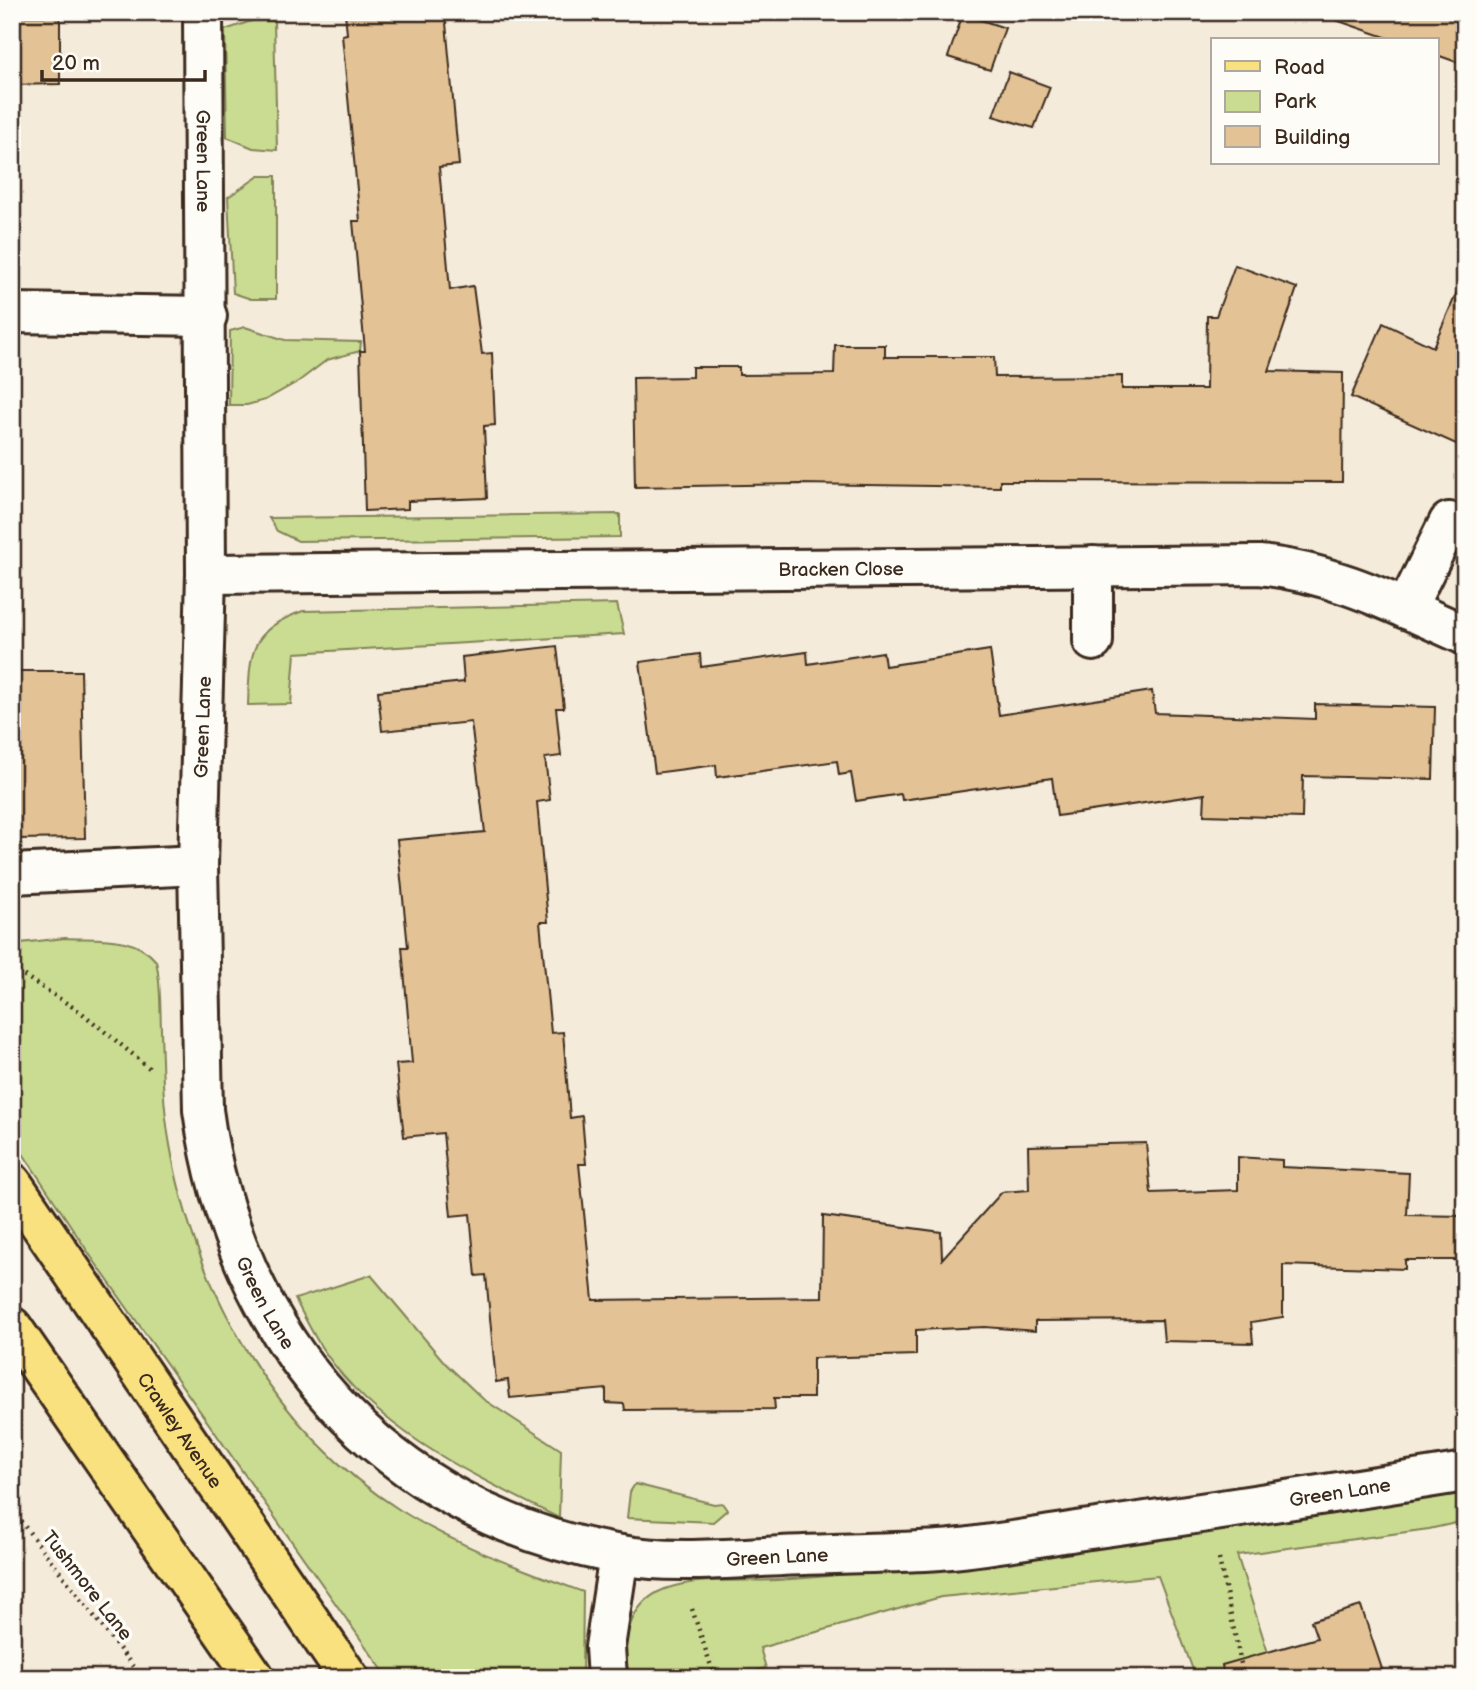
<svg xmlns="http://www.w3.org/2000/svg" width="1477" height="1690" viewBox="0 0 1477 1690" font-family="'Balsamiq Sans',sans-serif">
	<style>
		.green { fill: #c9dc91; stroke: #828358; stroke-width: 2 }
		.building { fill: #e3c295; stroke: #3b2a1e; stroke-width: 2 }
		.lines { fill: none; stroke-linecap: round; stroke-linejoin: round }
		.minor-casing { stroke: #3b2a1e; stroke-width: 44 }
		.major-casing { stroke: #3b2a1e; stroke-width: 44 }
		.path { stroke: #3b2a1e; stroke-width: 4.5; stroke-dasharray: 2 5; stroke-linecap: butt }
		.minor { stroke: #fdfcf7; stroke-width: 38 }
		.major { stroke: #fae180; stroke-width: 38 }
		.labels { text-anchor: middle; stroke-width: 7; stroke-linejoin: round; paint-order: stroke }
		.street-label { font-size: 19px; fill: #3b2a1e; stroke: #fdfcf7 }
	</style>
	<rect width="100%" height="100%" fill="#f5ebda"/>
	<filter id="ink" filterUnits="userSpaceOnUse"><feTurbulence type="fractalNoise" baseFrequency=".0143" numOctaves="2"/><feDisplacementMap in="SourceGraphic" scale="14" xChannelSelector="R" yChannelSelector="G"/><feConvolveMatrix kernelMatrix="1 2 1 2 8 2 1 2 1" color-interpolation-filters="sRGB"/></filter>
	<g filter="url(#ink)">
		<g class="green">
			<polygon points="257,19 274,21 277,150 253,148 227,137 225,30"/>
			<polygon points="259,176 276,176 276,299 251,299 233,293 228,197"/>
			<polygon points="245,327 285,340 361,342 360,351 327,360 299,381 265,400 247,405 229,405 230,331"/>
			<polygon points="620,514 620,537 298,541 277,531 269,518"/>
			<path d="M617 604 624 634 295 653 291 704 248 705C250 653 249 630 303 611Z"/>
			<path d="M65 938C97 940 134 934 156 961 161 983 160 1006 161 1029 162 1067 163 1107 170 1145 195 1289 275 1431 400 1510 457 1546 521 1569 583 1592L582 1678H388L92 1258 12 1137V944Z"/>
			<path d="M371 1275 445 1363 483 1399 561 1450 559 1518C473 1475 380 1433 324 1351 313 1335 304 1316 295 1299Z"/>
			<path d="M1465 1483V1521L1429 1529 1237 1555 1276 1678H1196L1158 1576 941 1597 760 1648 766 1668 757 1670 759 1678H630C620 1644 628 1603 665 1589 698 1577 742 1582 776 1580 824 1577 871 1572 919 1566 1102 1546 1283 1513 1465 1483Z"/>
			<polygon points="635,1484 714,1504 722,1503 727,1510 713,1522 627,1518 630,1492"/>
		</g>
		<g class="building">
			<polygon points="345,12 445,12 459,165 439,167 450,290 473,286 482,354 492,353 495,425 484,426 487,498 408,501 408,509 365,511 360,351 365,351 353,221 360,221 342,35 347,34"/>
			<polygon points="1334,12 1465,12 1465,65 1437,55 1437,40 1394,40 1333,19"/>
			<polygon points="963,14 1005,28 990,70 948,57"/>
			<polygon points="12,16 60,16 60,84 12,85"/>
			<polygon points="1009,72 1050,87 1034,128 993,116"/>
			<polygon points="1235,265 1297,288 1269,371 1343,373 1342,482 1000,481 1000,487 799,484 635,487 633,378 692,377 692,367 739,367 739,375 834,374 835,345 885,345 885,357 994,357 995,377 1122,376 1122,389 1206,389 1207,316 1216,316"/>
			<polygon points="1465,274 1465,448 1351,397 1383,323 1433,347"/>
			<polygon points="557,646 564,708 556,708 561,756 545,758 550,800 537,802 548,922 540,922 551,1033 563,1032 570,1118 582,1116 586,1164 579,1164 593,1300 822,1297 823,1216 941,1232 942,1259 1002,1192 1029,1190 1028,1146 1146,1143 1151,1193 1238,1190 1238,1157 1282,1160 1282,1167 1409,1173 1407,1215 1465,1216 1465,1260 1405,1260 1405,1269 1283,1265 1283,1317 1251,1322 1253,1343 1164,1341 1162,1320 1035,1321 1035,1331 985,1327 916,1330 916,1355 813,1358 813,1398 774,1398 775,1409 625,1410 624,1404 606,1403 606,1389 510,1398 508,1380 496,1382 486,1275 476,1276 470,1214 451,1216 443,1133 404,1137 396,1064 412,1063 402,947 408,947 397,840 485,832 471,722 382,731 378,691 464,682 462,657"/>
			<polygon points="990,650 999,715 1152,691 1155,713 1315,719 1315,704 1435,707 1433,779 1303,776 1302,818 1204,815 1205,794 1057,816 1052,778 902,800 901,794 856,801 851,773 839,775 837,761 717,777 716,765 655,773 640,662 700,654 701,667 807,652 808,664 883,652 885,666"/>
			<polygon points="14,671 81,671 85,838 15,839"/>
			<polygon points="1361,1606 1385,1678 1224,1678 1222,1665 1317,1638 1311,1621"/>
		</g>
		<g class="lines">
			<defs>
				<g id="minor">
					<path id="s1" d="M203 12 206 574 198 865 203 1110C234 1340 384 1511 615 1554 676 1566 742 1557 804 1555 849 1553 895 1553 940 1550 990 1546 1041 1536 1090 1529 1215 1512 1340 1492 1465 1472"/>
					<polyline points="12,313 207,316"/>
					<path id="s2" d="M206 574 1259 565C1334 572 1397 605 1465 635"/>
					<polyline points="1406,609 1449,522"/>
					<polyline points="1093,641 1093,566"/>
					<polyline points="12,874 198,865"/>
					<polyline points="607,1678 605,1647 619,1555"/>
				</g>
				<g id="major">
					<path id="s3" d="M12 1183 349 1678"/>
					<polyline points="12,1327 255,1678"/>
				</g>
			</defs>
			<use href="#minor" class="minor-casing"/>
			<use href="#major" class="major-casing"/>
			<g class="path">
				<polyline points="12,968 82,1013 153,1071"/>
				<polyline points="12,1510 142,1678"/>
				<polyline points="1219,1559 1244,1678"/>
				<polyline points="692,1609 715,1678"/>
			</g>
			<use href="#minor" class="minor"/>
			<use href="#major" class="major"/>
		</g>
	</g>
	<g class="labels">
		<g class="street-label">
			<text dy="7" stroke="none"><textPath href="#s1" startOffset="149">Green Lane</textPath></text>
			<text dy="7" stroke="none"><textPath href="#s2" startOffset="635">Bracken Close</textPath></text>
			<text transform="translate(202 727) rotate(-88)" y="7">Green Lane</text>
			<text dy="7" stroke="none"><textPath href="#s1" startOffset="1302">Green Lane</textPath></text>
			<text dy="7" stroke="none"><textPath href="#s3" startOffset="299">Crawley Avenue</textPath></text>
			<text dy="7" stroke="none"><textPath href="#s1" startOffset="2478">Green Lane</textPath></text>
			<text dy="7" stroke="none"><textPath href="#s1" startOffset="1911">Green Lane</textPath></text>
			<text transform="translate(88 1585) rotate(52)" y="7">Tushmore Lane</text>
		</g>
	</g>
	<rect width="1477" height="1690" fill="none" stroke="#fdfcf7" stroke-width="42"/>
	<rect x="21" y="21" width="1435" height="1648" fill="none" stroke="#3b2a1e" stroke-width="2.5" filter="url(#ink)"/>
	<rect x="1211" y="38" width="228" height="126" fill="#fdfcf7" stroke="#afa8a0" stroke-width="2"/>
	<rect x="1225" y="61" width="35" height="10" fill="#fae180" stroke="#afa8a0" stroke-width="2"/>
	<text x="1274" y="74" font-size="21" fill="#3b2a1e">Road</text>
	<rect x="1225" y="91" width="35" height="21" fill="#c9dc91" stroke="#afa8a0" stroke-width="2"/>
	<text x="1274" y="108" font-size="21" fill="#3b2a1e">Park</text>
	<rect x="1225" y="126" width="35" height="21" fill="#e3c295" stroke="#afa8a0" stroke-width="2"/>
	<text x="1274" y="144" font-size="21" fill="#3b2a1e">Building</text>
	<path d="M42 70v10h163v-10" fill="none" stroke="#3b2a1e" stroke-width="3.5"/>
	<text x="52" y="70" font-size="21" fill="#3b2a1e" stroke="#fdfcf7" stroke-width="5" paint-order="stroke">20 m</text>
</svg>
